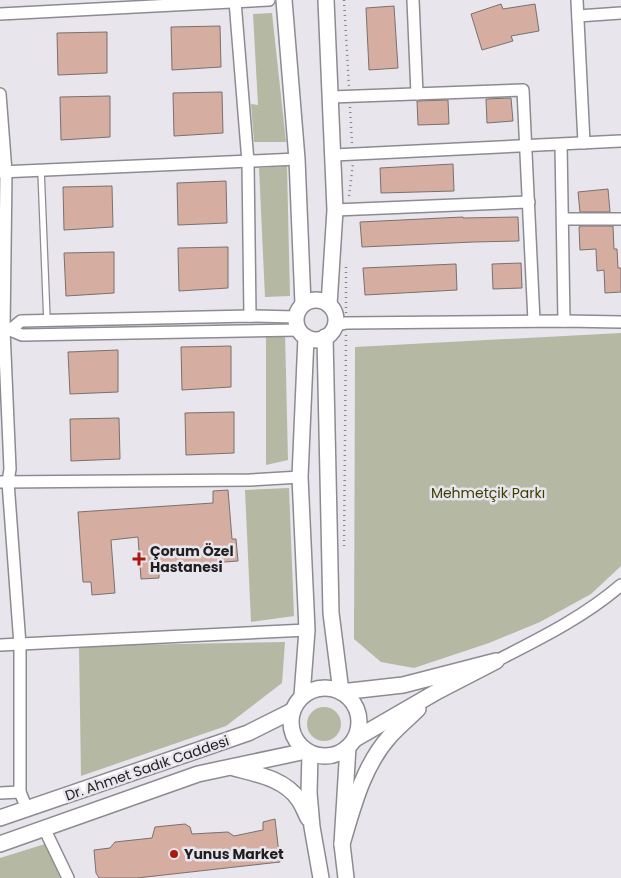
<svg xmlns="http://www.w3.org/2000/svg" width="621" height="878" viewBox="0 0 621 878" font-family="Poppins,sans-serif">
	<style>
		.green { fill: #b5b8a2 }
		.building { fill: #d5ada1; stroke: #79716f }
		.lines { fill: none; stroke-linecap: round; stroke-linejoin: round }
		.lane-casing { stroke: #8d8b91; stroke-width: 8 }
		.street-casing { stroke: #8d8b91; stroke-width: 14 }
		.secondary-casing { stroke: #8d8b91; stroke-width: 18 }
		.path { stroke: #86858a; stroke-width: 2.5; stroke-dasharray: 1 4; stroke-linecap: butt }
		.lane { stroke: #fff; stroke-width: 5.5 }
		.street { stroke: #fff; stroke-width: 11 }
		.secondary { stroke: #fff; stroke-width: 15 }
		.poi-dot { fill: #aa1812; stroke: #e8e5ec; stroke-width: 2 }
		.labels { text-anchor: middle; stroke-width: 5; stroke-linejoin: round; paint-order: stroke }
		.park-label { font-size: 14px; fill: #3c3e00; stroke: #e8e5ec }
		.poi-label { font-size: 14px; font-weight: bold; fill: #1f1f21; stroke: #e8e5ec; text-anchor: start }
		.street-label { font-size: 14px; fill: #1f1f21; stroke: #e8e5ec }
	</style>
	<rect width="100%" height="100%" fill="#e8e5ec"/>
	<g class="green">
		<polygon points="272,13 286,142 254,142 251,104 258,105 253,14"/>
		<polygon points="287,166 290,296 265,297 259,168"/>
		<polygon points="285,333 288,460 266,465 266,334"/>
		<polygon points="621,333 621,566 591,594 540,622 489,643 414,668 381,662 354,639 355,347"/>
		<polygon points="289,488 294,616 251,622 245,490"/>
		<polygon points="285,642 282,683 226,726 81,776 79,646"/>
		<circle cx="324" cy="724" r="17"/>
		<polygon points="45,844 60,878 0,878 0,858"/>
	</g>
	<g class="building">
		<polygon points="501,4 503,9 535,4 539,31 511,36 513,41 482,50 471,14"/>
		<polygon points="394,6 398,68 369,70 366,8"/>
		<polygon points="220,26 221,67 172,70 171,27"/>
		<polygon points="107,32 107,73 58,75 57,33"/>
		<polygon points="222,92 223,133 174,136 173,93"/>
		<polygon points="110,96 110,137 61,140 60,97"/>
		<polygon points="511,98 513,121 487,123 486,99"/>
		<polygon points="448,100 449,124 418,125 417,101"/>
		<polygon points="453,164 454,191 381,193 380,168"/>
		<polygon points="226,181 227,223 178,225 177,183"/>
		<polygon points="112,186 113,227 64,230 63,187"/>
		<polygon points="608,189 610,212 580,212 578,192"/>
		<polygon points="463,217 463,218 518,217 519,241 474,242 362,247 360,222"/>
		<polygon points="581,226 613,226 614,249 617,249 618,268 621,268 621,292 605,293 604,270 597,271 596,249 580,250 579,227"/>
		<polygon points="228,247 228,288 179,291 178,248"/>
		<polygon points="114,252 114,293 66,296 64,253"/>
		<polygon points="521,263 522,288 493,289 492,264"/>
		<polygon points="456,264 457,290 365,295 363,268"/>
		<polygon points="231,346 231,387 182,390 181,347"/>
		<polygon points="118,350 118,392 70,394 68,352"/>
		<polygon points="234,412 234,453 186,455 185,413"/>
		<polygon points="119,418 120,459 71,461 70,419"/>
		<polygon points="228,490 232,539 236,539 238,561 159,567 159,578 141,579 138,537 111,540 115,593 92,595 91,582 83,582 78,512 213,503 213,491"/>
		<polygon points="275,819 280,862 137,878 99,878 96,873 94,850 110,848 115,842 152,838 155,827 185,824 190,827 192,834 228,832 234,836 263,830 263,822"/>
	</g>
	<g class="lines">
		<defs>
			<polyline id="lane" points="41,170 47,321"/>
			<g id="street">
				<polyline points="413,0 417,94"/>
				<polyline points="577,0 584,143"/>
				<polyline points="235,1 248,162 250,316"/>
				<polyline points="0,14 269,0"/>
				<polyline points="578,16 621,13"/>
				<polyline points="0,94 6,172 4,330 10,469 8,482 20,645 20,792 27,809"/>
				<polyline points="331,97 523,90 534,321"/>
				<polyline points="561,145 564,321"/>
				<polyline points="334,155 621,141"/>
				<polyline points="0,172 297,159"/>
				<polyline points="335,210 529,202"/>
				<polyline points="563,219 621,219"/>
				<polyline points="335,325 346,323 564,321 621,322"/>
				<polyline points="0,330 10,330 22,335 299,330"/>
				<polyline points="10,330 21,321 250,316 296,317"/>
				<polyline points="0,482 250,480 300,477"/>
				<polyline points="0,645 307,630"/>
				<path d="M496 661C539 639 584 617 621 585"/>
				<polyline points="0,793 20,792"/>
				<polyline points="44,828 68,878"/>
			</g>
			<g id="secondary">
				<polyline points="284,0 297,159 303,304"/>
				<polyline points="326,0 335,210 329,305"/>
				<circle cx="316" cy="320" r="20"/>
				<polyline points="325,337 331,613 341,692 403,685 496,661 438,691 355,739"/>
				<circle cx="325" cy="722" r="34"/>
				<polyline points="302,696 307,630 300,477 306,337"/>
				<polyline points="310,753 309,793 312,827 321,878"/>
				<path d="M234 768C257 774 285 779 299 800 303 806 305 812 308 818"/>
				<polyline points="0,818 248,733 292,711"/>
				<polyline points="0,844 198,774 306,751"/>
				<path d="M342 844C353 807 363 766 390 736 399 726 409 718 418 709"/>
				<polyline points="346,878 342,844 348,747"/>
			</g>
		</defs>
		<use href="#lane" class="lane-casing"/>
		<use href="#street" class="street-casing"/>
		<use href="#secondary" class="secondary-casing"/>
		<g class="path">
			<polyline points="344,0 349,87"/>
			<polyline points="350,107 352,144"/>
			<polyline points="349,196 353,164"/>
			<polyline points="346,313 346,264"/>
			<polyline points="344,546 346,334"/>
		</g>
		<use href="#lane" class="lane"/>
		<use href="#street" class="street"/>
		<use href="#secondary" class="secondary"/>
	</g>
	<g class="poi-dot">
		<path d="M136.5 551.5h5v5h5v5h-5v5h-5v-5h-5v-5h5z"/>
		<circle cx="174" cy="854" r="5"/>
	</g>
	<g class="labels">
		<g class="park-label">
			<text x="488" y="498">Mehmetçik Parkı</text>
		</g>
		<g class="poi-label">
			<text x="150" y="556">Çorum Özel<tspan x="150" dy="16">Hastanesi</tspan></text>
			<text x="184" y="859">Yunus Market</text>
		</g>
		<g class="street-label">
			<text transform="translate(147 768) rotate(-19)" y="5">Dr. Ahmet Sadık Caddesi</text>
		</g>
	</g>
</svg>
